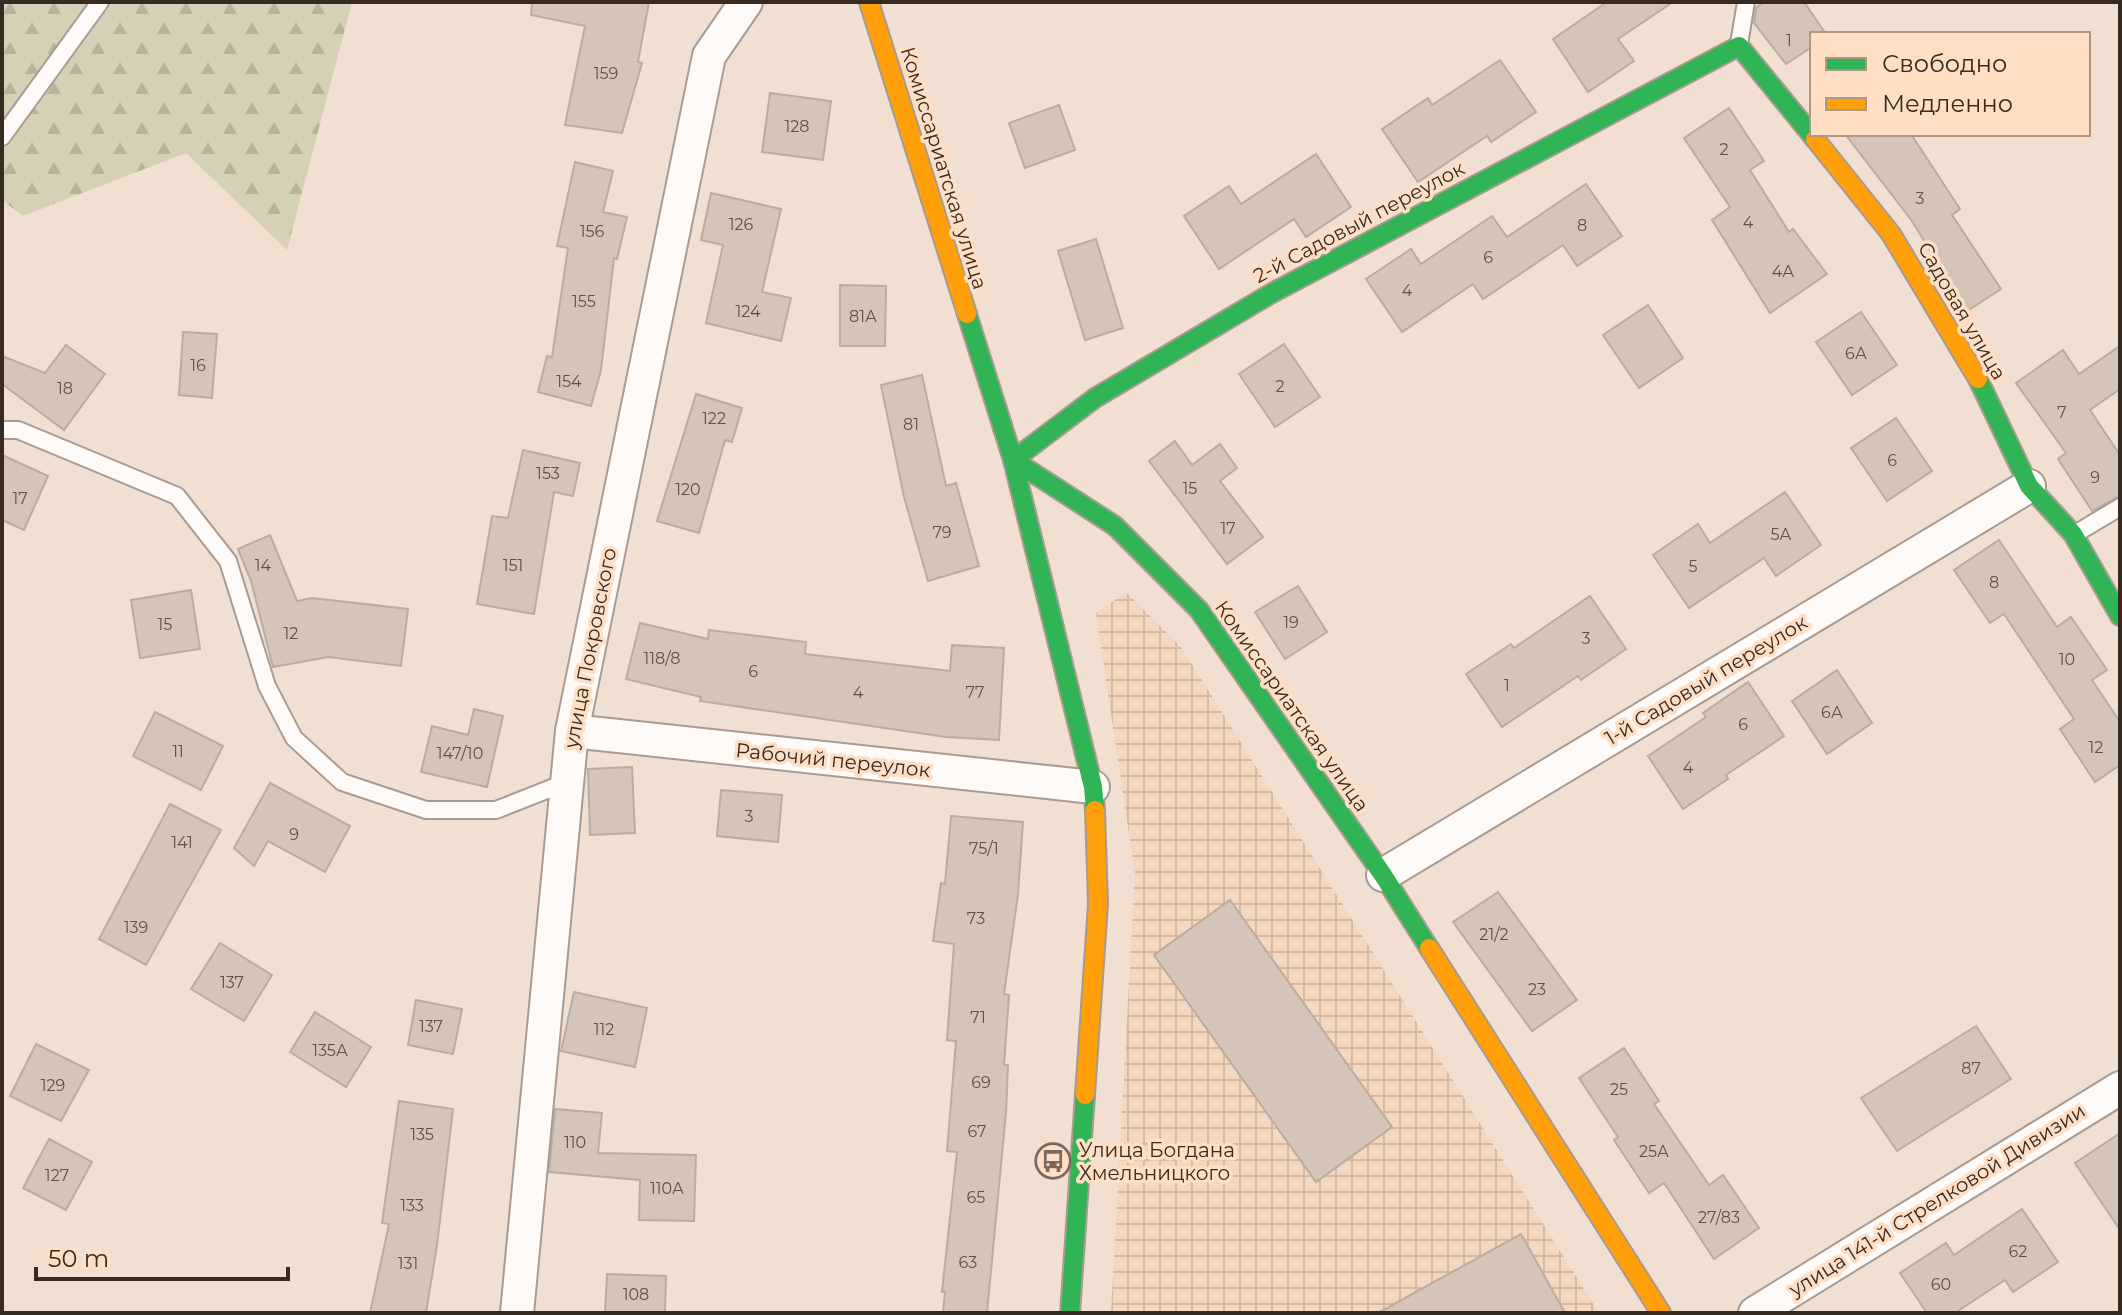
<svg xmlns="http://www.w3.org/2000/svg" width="2122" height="1315" viewBox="0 0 2122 1315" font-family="Montserrat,sans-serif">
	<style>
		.industrial { fill: url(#industrial-grid) }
		.forest { fill: url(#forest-firs) }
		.building { fill: #d5c5b8; stroke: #baaca1; stroke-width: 2 }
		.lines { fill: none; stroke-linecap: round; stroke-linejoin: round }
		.lane-casing { stroke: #a99b91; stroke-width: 20 }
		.street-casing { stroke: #a99b91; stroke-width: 36 }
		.fast-casing { stroke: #a99b91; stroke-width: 22 }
		.slow-casing { stroke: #a99b91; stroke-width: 22 }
		.lane { stroke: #fdfaf8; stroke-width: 16 }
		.street { stroke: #fdfaf8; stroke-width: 32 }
		.fast { stroke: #30b455; stroke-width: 18 }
		.slow { stroke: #ff9f0a; stroke-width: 18 }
		.labels { text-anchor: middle; stroke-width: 7; stroke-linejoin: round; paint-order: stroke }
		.number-label { font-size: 16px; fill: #5e5247 }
		.street-label { font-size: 20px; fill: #372b21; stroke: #fedec4 }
		.poi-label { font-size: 20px; fill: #372b21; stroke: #fedec4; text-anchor: start }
	</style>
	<defs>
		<pattern id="industrial-grid" width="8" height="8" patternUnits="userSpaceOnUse" patternTransform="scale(2)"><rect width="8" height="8" fill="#f3d7bf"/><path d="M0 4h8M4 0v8" fill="none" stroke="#d1b9a4"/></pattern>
		<pattern id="forest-firs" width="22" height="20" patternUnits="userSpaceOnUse" patternTransform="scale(2)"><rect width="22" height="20" fill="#d6d1b6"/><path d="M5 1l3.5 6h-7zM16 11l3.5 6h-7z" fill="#b8b49c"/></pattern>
	</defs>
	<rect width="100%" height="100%" fill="#f1dfd1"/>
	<polygon class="industrial" points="1126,592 1181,647 1599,1313 1111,1313 1135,874 1096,613"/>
	<polygon class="forest" points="2,2 352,2 287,250 186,153 23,216 2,200"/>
	<g class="building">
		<polygon points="532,2 649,2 638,62 642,63 622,133 565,125 585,26 531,15"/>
		<polygon points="1607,2 1673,2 1618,39 1634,61 1588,92 1553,39"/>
		<polygon points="1764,2 1804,2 1826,34 1812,34 1812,47 1786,64 1754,23 1756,8"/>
		<polygon points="1500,60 1536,112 1491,142 1487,136 1418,182 1382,129 1428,98 1432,105"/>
		<polygon points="770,93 831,101 823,160 762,152"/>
		<polygon points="1059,105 1075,150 1025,168 1009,123"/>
		<polygon points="1729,108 1764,161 1750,170 1789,232 1793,229 1827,274 1770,313 1712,220 1730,207 1684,138"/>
		<polygon points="1845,134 1911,134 1960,209 1952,215 2001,289 1967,311 1912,221"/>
		<polygon points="1316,154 1351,207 1306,237 1294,219 1219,269 1184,216 1229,186 1241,204"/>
		<polygon points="575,162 613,171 603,212 627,217 617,259 614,258 601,370 591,406 538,392 547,356 552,357 568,248 557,246"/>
		<polygon points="1586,184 1622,236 1577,266 1563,245 1483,299 1473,284 1402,332 1366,279 1411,249 1421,264 1492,216 1507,237"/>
		<polygon points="711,193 781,209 762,292 791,298 781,341 706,323 723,245 701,240"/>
		<polygon points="1096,239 1123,328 1085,340 1058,251"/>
		<polygon points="840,285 886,286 885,346 840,346"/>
		<polygon points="1648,305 1683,358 1639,388 1603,335"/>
		<polygon points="1861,312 1897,365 1852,395 1816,342"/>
		<polygon points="183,332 217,334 212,398 179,395"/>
		<polygon points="1284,344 1320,397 1275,427 1239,374"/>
		<polygon points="66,345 105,374 64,430 2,384 2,356 45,373"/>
		<polygon points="2120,346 2120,389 2090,410 2120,455 2120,496 2092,511 2058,459 2066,453 2016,383 2063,350 2079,374"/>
		<polygon points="922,375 946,486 956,483 979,566 928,581 904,497 881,385"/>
		<polygon points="696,394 742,408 732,442 725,440 699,533 657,521"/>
		<polygon points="1896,418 1932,471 1887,501 1851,448"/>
		<polygon points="1175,441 1192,465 1220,444 1237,468 1220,481 1263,537 1227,564 1149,461"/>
		<polygon points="523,450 580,463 573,496 554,492 534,614 477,604 492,516 508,518"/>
		<polygon points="2,455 48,476 24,530 2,520"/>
		<polygon points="1785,492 1821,545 1776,576 1764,558 1689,608 1653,555 1698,524 1710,543"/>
		<polygon points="270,535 297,601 312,598 408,609 401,666 328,657 273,667 251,581 238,549"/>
		<polygon points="1999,540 2057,627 2071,617 2107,670 2092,680 2120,722 2120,765 2095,782 2060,729 2074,719 2004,614 1990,623 1954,570"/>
		<polygon points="1298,586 1327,632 1285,659 1255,612"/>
		<polygon points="191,590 200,649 140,658 131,600"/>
		<polygon points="1590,596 1626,649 1581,680 1578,676 1502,727 1466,674 1511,644 1514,648"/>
		<polygon points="640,623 708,639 709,630 806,642 805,654 950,671 952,645 1004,648 999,740 946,737 700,701 701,697 626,679"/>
		<polygon points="1837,670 1872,723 1827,754 1792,701"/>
		<polygon points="1748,682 1784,736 1726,775 1728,779 1683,809 1648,756 1706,717 1703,713"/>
		<polygon points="474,709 503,716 487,787 421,772 432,726 468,735"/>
		<polygon points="155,712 223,746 201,790 133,756"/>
		<polygon points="632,767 635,833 590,835 588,769"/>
		<polygon points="270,783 350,826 325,872 268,841 254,866 234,848"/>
		<polygon points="721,790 782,795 778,842 717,836"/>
		<polygon points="170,804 221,830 146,965 99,939"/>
		<polygon points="951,816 1023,822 1018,894 1004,994 1009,995 1004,1065 1008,1065 1006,1112 987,1313 943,1313 945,1292 942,1292 957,1152 947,1151 956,1041 947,1040 954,944 933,941 941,883 945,884"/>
		<polygon points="1498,892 1577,1000 1532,1031 1453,922"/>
		<polygon points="1230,900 1392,1127 1316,1182 1154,955"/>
		<polygon points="220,943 272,975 244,1021 191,989"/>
		<polygon points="574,992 647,1008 635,1067 561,1051"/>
		<polygon points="416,1000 462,1009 453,1054 408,1045"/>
		<polygon points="315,1012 371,1047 346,1087 290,1052"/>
		<polygon points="1976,1026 2011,1079 1897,1151 1861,1098"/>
		<polygon points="36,1044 89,1070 61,1121 10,1096"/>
		<polygon points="1624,1048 1659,1101 1654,1104 1709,1185 1723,1175 1759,1228 1714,1259 1664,1183 1649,1193 1614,1140 1618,1137 1579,1078"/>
		<polygon points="399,1101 453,1109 437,1245 426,1313 370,1313 389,1224 382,1223"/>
		<polygon points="555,1109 602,1113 598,1153 696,1155 694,1221 639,1220 640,1180 549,1172"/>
		<polygon points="2120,1133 2120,1230 2075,1163"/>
		<polygon points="49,1139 92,1162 66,1210 23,1188"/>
		<polygon points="2022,1209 2058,1262 2013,1292 2005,1280 1955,1313 1927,1313 1900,1273 1946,1243 1954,1255"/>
		<polygon points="1521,1234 1565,1313 1378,1313"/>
		<polygon points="607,1274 666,1276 665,1313 605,1313"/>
	</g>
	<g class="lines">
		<defs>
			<g id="lane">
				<polyline points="1739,44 1746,2"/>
				<polyline points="2,137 100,2"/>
				<polyline points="2,430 18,430 177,496 228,561 267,686 294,738 342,782 426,810 496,810 567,782"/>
				<polyline points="2075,534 2120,507"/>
			</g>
			<g id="street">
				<polyline points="572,731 1093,787"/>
				<polyline points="1383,875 2029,486"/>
				<polyline points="517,1313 572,731 709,56 746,2"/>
				<polyline points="1755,1313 2120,1088"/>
			</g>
			<g id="fast">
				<polyline points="967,314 1013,460 1093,787 1095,810"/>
				<polyline points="1978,379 2029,486 2073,534 2120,616"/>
				<polyline points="1013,460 1095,398 1272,293 1739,46 1815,139"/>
				<polyline points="1013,460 1115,526 1199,610 1383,875 1429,948"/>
				<polyline points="1070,1313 1085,1095"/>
			</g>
			<g id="slow">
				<polyline points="869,2 967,314"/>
				<polyline points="1815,139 1891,234 1978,379"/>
				<polyline points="1429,948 1661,1313"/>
				<polyline points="1085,1095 1098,904 1095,810"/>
			</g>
		</defs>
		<use href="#lane" class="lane-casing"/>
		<use href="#street" class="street-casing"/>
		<use href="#fast" class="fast-casing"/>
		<use href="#slow" class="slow-casing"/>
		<use href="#lane" class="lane"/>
		<use href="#street" class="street"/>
		<use href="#fast" class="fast"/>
		<use href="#slow" class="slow"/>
	</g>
	<defs>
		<symbol id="bus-ring" viewBox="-11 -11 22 22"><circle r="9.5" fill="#fedec4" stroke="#786a5f" stroke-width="1.5"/><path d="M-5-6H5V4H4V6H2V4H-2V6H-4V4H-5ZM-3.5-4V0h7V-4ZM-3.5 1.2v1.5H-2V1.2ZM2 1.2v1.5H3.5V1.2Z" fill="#786a5f"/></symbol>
	</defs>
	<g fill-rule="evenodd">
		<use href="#bus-ring" x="1033" y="1141" width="40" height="40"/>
	</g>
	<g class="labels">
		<g class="number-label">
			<text x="1789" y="46">1</text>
			<text x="606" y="79">159</text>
			<text x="797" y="132">128</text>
			<text x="1724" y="155">2</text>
			<text x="1920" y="204">3</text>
			<text x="1748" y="228">4</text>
			<text x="741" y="230">126</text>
			<text x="1582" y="231">8</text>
			<text x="592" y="237">156</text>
			<text x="1488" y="263">6</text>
			<text x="1783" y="277">4А</text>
			<text x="1407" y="296">4</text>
			<text x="584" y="307">155</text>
			<text x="748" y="317">124</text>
			<text x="863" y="322">81А</text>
			<text x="1856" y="359">6А</text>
			<text x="198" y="371">16</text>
			<text x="569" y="387">154</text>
			<text x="1280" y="392">2</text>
			<text x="65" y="394">18</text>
			<text x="2062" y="418">7</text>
			<text x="714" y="424">122</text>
			<text x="911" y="430">81</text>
			<text x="1892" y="466">6</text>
			<text x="548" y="479">153</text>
			<text x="2095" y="483">9</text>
			<text x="1190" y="494">15</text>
			<text x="688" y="495">120</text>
			<text x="20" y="504">17</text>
			<text x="1228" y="534">17</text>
			<text x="942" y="538">79</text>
			<text x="1781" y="540">5А</text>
			<text x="263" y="571">14</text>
			<text x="513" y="571">151</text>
			<text x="1693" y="572">5</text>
			<text x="1994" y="588">8</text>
			<text x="1291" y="628">19</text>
			<text x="165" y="630">15</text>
			<text x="291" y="639">12</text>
			<text x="1586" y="644">3</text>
			<text x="662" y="664">118/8</text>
			<text x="2067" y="665">10</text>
			<text x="753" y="677">6</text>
			<text x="1507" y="691">1</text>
			<text x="858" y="698">4</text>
			<text x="975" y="698">77</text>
			<text x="1832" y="718">6А</text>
			<text x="1743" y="730">6</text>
			<text x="2096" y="753">12</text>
			<text x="178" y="757">11</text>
			<text x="460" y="759">147/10</text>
			<text x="1688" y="773">4</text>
			<text x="749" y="822">3</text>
			<text x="294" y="840">9</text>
			<text x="182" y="848">141</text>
			<text x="984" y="854">75/1</text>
			<text x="976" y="924">73</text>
			<text x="136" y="933">139</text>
			<text x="1494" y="940">21/2</text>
			<text x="232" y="988">137</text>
			<text x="1537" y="995">23</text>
			<text x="978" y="1023">71</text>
			<text x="431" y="1032">137</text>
			<text x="604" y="1035">112</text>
			<text x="330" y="1056">135А</text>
			<text x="1971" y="1074">87</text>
			<text x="981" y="1088">69</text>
			<text x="53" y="1091">129</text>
			<text x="1619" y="1095">25</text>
			<text x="977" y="1137">67</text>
			<text x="422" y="1140">135</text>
			<text x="575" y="1148">110</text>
			<text x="1654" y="1157">25А</text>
			<text x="57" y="1181">127</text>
			<text x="667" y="1194">110А</text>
			<text x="976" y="1203">65</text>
			<text x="412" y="1211">133</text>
			<text x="1719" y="1223">27/83</text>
			<text x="2018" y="1257">62</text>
			<text x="968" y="1268">63</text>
			<text x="408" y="1269">131</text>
			<text x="1941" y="1290">60</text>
			<text x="636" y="1300">108</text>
		</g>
		<g class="street-label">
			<text transform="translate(944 168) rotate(73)" y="7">Комиссариатская улица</text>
			<text transform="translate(1359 222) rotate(-28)" y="7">2-й Садовый переулок</text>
			<text transform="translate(1962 311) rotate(60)" y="7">Садовая улица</text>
			<text transform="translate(590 648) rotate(-79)" y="7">улица Покровского</text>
			<text transform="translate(1706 680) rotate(-31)" y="7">1-й Садовый переулок</text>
			<text transform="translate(1292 706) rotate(55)" y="7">Комиссариатская улица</text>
			<text transform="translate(833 760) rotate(6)" y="7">Рабочий переулок</text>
			<text transform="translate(1937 1200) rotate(-32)" y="7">улица 141-й Стрелковой Дивизии</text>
		</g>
		<g class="poi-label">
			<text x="1079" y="1157">Улица Богдана<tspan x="1079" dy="23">Хмельницкого</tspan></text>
		</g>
	</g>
	<rect width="2122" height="1315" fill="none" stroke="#372b21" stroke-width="8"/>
	<rect x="1810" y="32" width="280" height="104" fill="#fedec4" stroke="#ae9683" stroke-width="2"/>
	<rect x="1826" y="58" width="40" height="12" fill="#30b455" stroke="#ae9683" stroke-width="2"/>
	<text x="1882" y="72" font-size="24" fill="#372b21">Свободно</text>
	<rect x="1826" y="98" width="40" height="12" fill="#ff9f0a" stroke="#ae9683" stroke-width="2"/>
	<text x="1882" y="112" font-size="24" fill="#372b21">Медленно</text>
	<path d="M36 1267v12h252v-12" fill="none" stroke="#372b21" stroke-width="4"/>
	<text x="48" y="1267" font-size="24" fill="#372b21" stroke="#fedec4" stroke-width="6" paint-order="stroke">50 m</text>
</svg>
